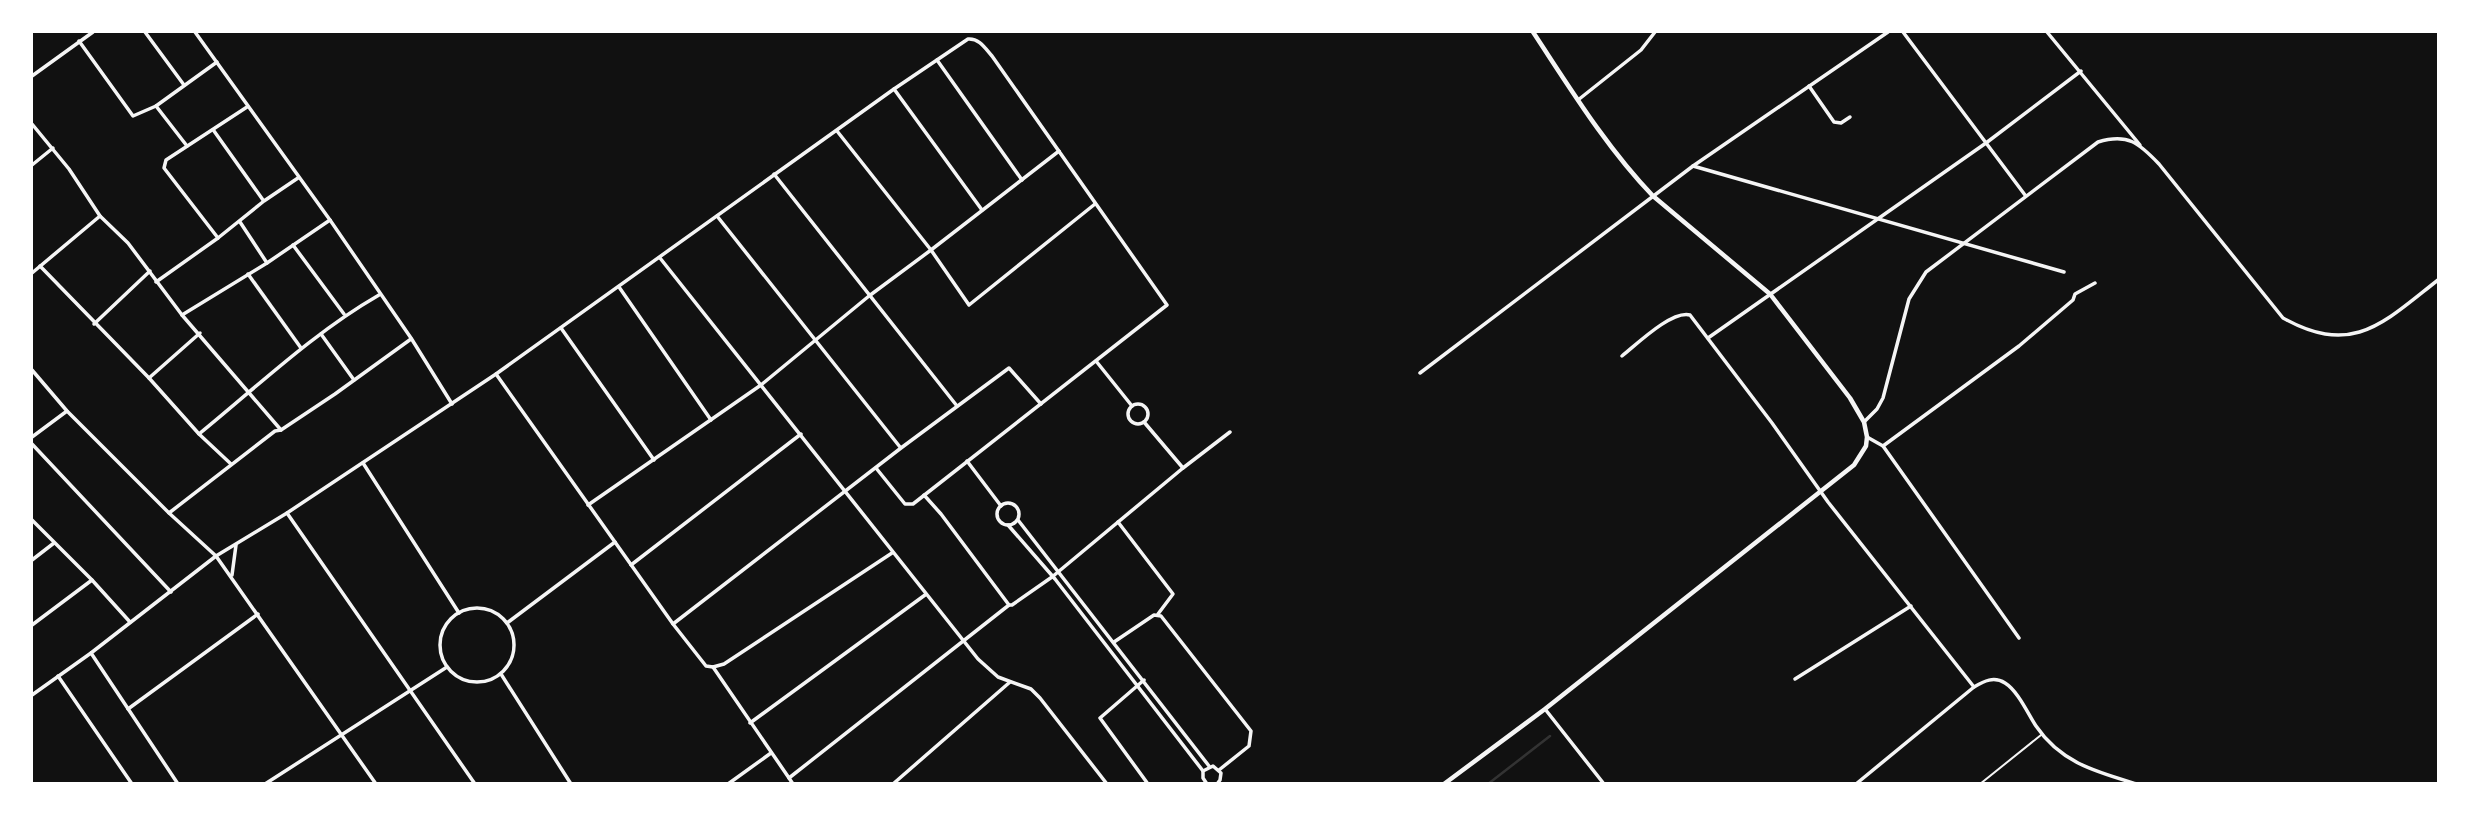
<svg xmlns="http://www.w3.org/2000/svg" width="2470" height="815" viewBox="0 0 2470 815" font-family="Raleway,sans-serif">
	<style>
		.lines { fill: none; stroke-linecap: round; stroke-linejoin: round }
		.stream { stroke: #333; stroke-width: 2.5 }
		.service { stroke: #f5f5f5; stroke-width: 2 }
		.minor { stroke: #f5f5f5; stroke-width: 3.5 }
		.tertiary { stroke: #f5f5f5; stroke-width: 4.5 }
	</style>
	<rect width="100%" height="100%" fill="#111"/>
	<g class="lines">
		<polyline class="stream" points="1488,784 1550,736"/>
		<polyline class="service" points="1980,784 2041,735"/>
		<g class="minor">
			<polyline points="145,32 184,85"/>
			<polyline points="195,32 330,220 411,338 452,404"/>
			<polyline points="1903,32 2025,195"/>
			<polyline points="2047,32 2140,145"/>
			<polyline points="79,41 133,116 156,106 217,62"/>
			<polyline points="937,60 1022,180"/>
			<polyline points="32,76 93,32"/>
			<polyline points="1809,86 1834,122 1841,123 1850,117"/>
			<polyline points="894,89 982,210"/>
			<polyline points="1578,100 1641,50 1655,32"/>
			<polyline points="156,106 187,146"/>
			<polyline points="32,124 69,169 100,216 128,243 182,315 281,430"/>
			<polyline points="214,131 263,200"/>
			<polyline points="837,131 931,250 969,305 1095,204"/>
			<polyline points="32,165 53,148"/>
			<polyline points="1693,166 2064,272"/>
			<polyline points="774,174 957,406"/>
			<polyline points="717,216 900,447"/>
			<polyline points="240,222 267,263"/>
			<polyline points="218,238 164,168 166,160 247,107"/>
			<polyline points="293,245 344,314"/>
			<polyline points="660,258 978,659 998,677 1031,689 1040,698 1107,784"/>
			<polyline points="40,266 149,378 199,434 231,464"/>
			<polyline points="32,273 100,216"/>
			<polyline points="248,274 301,348"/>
			<polyline points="156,282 218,238 264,201 298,178"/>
			<polyline points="619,287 711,420"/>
			<polyline points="182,315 267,263 330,220"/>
			<polyline points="94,324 150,271"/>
			<polyline points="561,328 654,460"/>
			<polyline points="321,334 354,380"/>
			<polyline points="1708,338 1986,143 2081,71"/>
			<path d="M1622 356C1637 344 1672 310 1690 315L1772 423 1828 502 1974 687"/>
			<polyline points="1096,361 1132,406"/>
			<polyline points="32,370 67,411 169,513 216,556 376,784"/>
			<polyline points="1420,373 1693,166 1888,32"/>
			<polyline points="496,374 673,624 706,666 713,667 724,664 892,553"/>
			<polyline points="149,378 200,333"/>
			<circle cx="1138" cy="414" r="10"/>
			<polyline points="1144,422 1183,468"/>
			<path d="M1864 422 1877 409 1883 398 1909 299 1926 272 2098 142C2128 133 2139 143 2159 164L2283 318C2353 357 2383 323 2438 280"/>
			<path d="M199 434C258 386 313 333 379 295"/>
			<polyline points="32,437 67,411"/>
			<polyline points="1867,437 1883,446 2019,346 2073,300 2075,294 2095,283"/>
			<polyline points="32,444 171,592"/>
			<polyline points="1883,446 2019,638"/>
			<polyline points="967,461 1001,506"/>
			<polyline points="363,463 459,613"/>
			<polyline points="924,495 941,514 1009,605 1012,605 1052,577 1183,468 1230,432"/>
			<circle cx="1008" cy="514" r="11"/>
			<polyline points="588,505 761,385 869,296 931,250 1059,151"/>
			<polyline points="169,513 275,431 281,430 335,394 411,339"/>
			<polyline points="287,513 475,784"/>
			<polyline points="32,520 92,580 130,622"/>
			<polyline points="1018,520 1209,766"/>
			<polyline points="1118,522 1173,594 1158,614"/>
			<polyline points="1008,525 1055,579 1203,771"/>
			<polyline points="32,560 54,543"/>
			<polyline points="631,565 801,434"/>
			<polyline points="232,575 236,545"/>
			<circle cx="477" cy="645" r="37"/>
			<polyline points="507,623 615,542"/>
			<polyline points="673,624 901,448 1009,368 1041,404"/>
			<polyline points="32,625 92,580"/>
			<polyline points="1114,642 1154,615 1161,616 1251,731 1249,746 1219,770"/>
			<polyline points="91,653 178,784"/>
			<polyline points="713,667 789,778"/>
			<polyline points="501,674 571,784"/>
			<polyline points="58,676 132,784"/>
			<polyline points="1795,679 1911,606"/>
			<polyline points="1144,680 1100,718 1148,784"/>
			<path d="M32 695 91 653 216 556 287 513 496 374 894 89 968 39C979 38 985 48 992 56L1167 305 913 504H905L876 468"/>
			<polyline points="128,709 258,614"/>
			<polyline points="1545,709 1604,784"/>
			<polyline points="750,723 925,595"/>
			<polyline points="265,784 447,667"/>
			<polyline points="728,784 771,753"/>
			<polyline points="793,784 789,778 1009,605"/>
			<polyline points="893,784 1010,682"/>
			<polyline points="1207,784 1203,778 1203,771 1213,766 1221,773 1220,780 1217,784"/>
			<path d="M1856 784 1974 687C1984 681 1994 676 2005 683 2018 691 2028 714 2036 726 2061 763 2097 772 2137 784"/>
		</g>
		<path class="tertiary" d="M1444 784 1545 709 1854 465 1866 446 1867 437 1864 422 1850 398 1770 294 1653 196C1606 147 1570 88 1533 32"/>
	</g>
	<rect width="2470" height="815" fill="none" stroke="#ffffff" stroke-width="66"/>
</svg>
